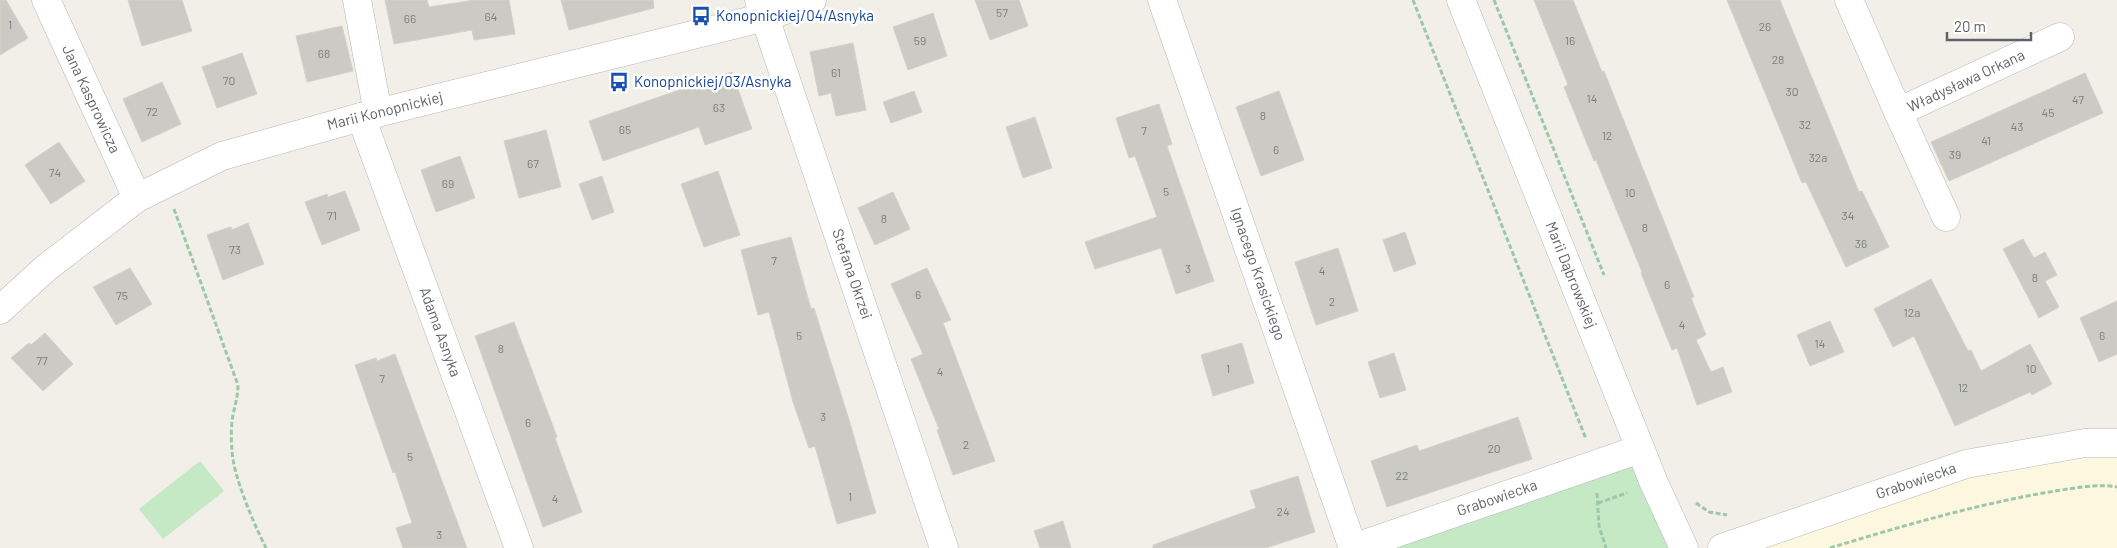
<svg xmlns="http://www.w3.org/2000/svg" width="2117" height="548" viewBox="0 0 2117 548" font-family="Barlow,sans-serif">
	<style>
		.commercial { fill: #fef7e0 }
		.green { fill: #c5e8c5 }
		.building { fill: #cccac5; stroke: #d6d1c6 }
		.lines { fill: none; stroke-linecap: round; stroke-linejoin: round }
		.minor-casing { stroke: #b5b8bc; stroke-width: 29 }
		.path { stroke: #9cc7a9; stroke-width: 3; stroke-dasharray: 5 2.5; stroke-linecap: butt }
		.minor { stroke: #fff; stroke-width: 28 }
		.labels { text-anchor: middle; stroke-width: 5; stroke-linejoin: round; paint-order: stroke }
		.number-label { font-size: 12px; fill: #7a7d7f }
		.transit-label { font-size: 15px; fill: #164399; stroke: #fff; text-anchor: start }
		.street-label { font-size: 15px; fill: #5f6368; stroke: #fff }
	</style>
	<rect width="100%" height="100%" fill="#f1efe8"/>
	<polygon class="commercial" points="2117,443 2117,548 1722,548 1966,464"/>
	<g class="green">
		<polygon points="1640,449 1684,548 1353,548"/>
		<polygon points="200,461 224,491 163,539 139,509"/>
	</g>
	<g class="building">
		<polygon points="0,0 6,0 28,38 0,55"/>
		<polygon points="128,0 182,0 192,31 142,46"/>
		<polygon points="385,0 427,0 429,7 475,0 509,0 515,34 474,40 472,30 394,44"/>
		<polygon points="561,0 653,0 654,8 569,30"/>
		<polygon points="975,0 1019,0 1028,26 990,40"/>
		<polygon points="1534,0 1573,0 1602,72 1604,71 1694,297 1691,298 1706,335 1696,340 1711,372 1723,367 1732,392 1697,405 1677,348 1672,350 1641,273 1642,272 1596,160 1594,161 1564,87 1568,85"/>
		<polygon points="1727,0 1780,0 1859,192 1862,191 1889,247 1846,267 1806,182 1802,183"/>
		<polygon points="933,13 947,56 908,70 893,27"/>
		<polygon points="342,26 353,71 307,82 296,36"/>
		<polygon points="853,43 866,110 836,116 831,93 819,96 810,52"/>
		<polygon points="242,53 257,94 217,108 202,67"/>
		<polygon points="732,72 752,129 705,145 699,127 603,161 589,121"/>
		<polygon points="2085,73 2103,113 1949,181 1931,142"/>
		<polygon points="162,82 181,124 142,142 123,99"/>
		<polygon points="914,91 922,112 891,123 883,102"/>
		<polygon points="1279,91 1304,160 1261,176 1236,107"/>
		<polygon points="1159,104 1172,144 1167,146 1214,281 1176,294 1161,248 1095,269 1085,242 1157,217 1135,156 1129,158 1116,118"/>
		<polygon points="1035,117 1052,168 1023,178 1006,127"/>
		<polygon points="546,130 561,187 519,198 504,141"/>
		<polygon points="59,142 85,181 51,204 25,165"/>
		<polygon points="460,156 475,198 436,212 421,170"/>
		<polygon points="718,171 740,235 704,247 681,184"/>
		<polygon points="602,176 614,212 592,220 579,184"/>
		<polygon points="345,191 360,230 322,245 305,202 327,194 328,197"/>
		<polygon points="893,192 910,229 875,245 858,208"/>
		<polygon points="248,223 264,264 223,280 207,235 227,228 231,227 232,230"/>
		<polygon points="1405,232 1416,264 1394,272 1383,240"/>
		<polygon points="791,237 811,309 814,308 850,423 876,513 837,524 815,446 809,448 793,402 769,312 758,315 741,250"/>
		<polygon points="2023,239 2034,258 2045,252 2057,275 2045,281 2059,307 2039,318 2003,249"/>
		<polygon points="1338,248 1358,311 1316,325 1295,262"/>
		<polygon points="130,268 152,304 116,325 93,287"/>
		<polygon points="927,268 951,320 943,323 995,461 953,475 937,430 939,429 911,359 923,354 891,284"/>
		<polygon points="1931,279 1968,351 1971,350 1981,371 2030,344 2052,384 2032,395 2030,392 1955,426 1914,336 1893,347 1874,309"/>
		<polygon points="2117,301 2117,354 2099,362 2080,318"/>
		<polygon points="1830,321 1844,352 1810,366 1797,335"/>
		<polygon points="514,322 557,437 555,438 582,512 543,527 475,336"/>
		<polygon points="45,333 73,364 43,391 11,358 29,343 31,345"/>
		<polygon points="1242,343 1254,383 1213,396 1201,355"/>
		<polygon points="1394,353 1406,390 1380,398 1368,362"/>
		<polygon points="395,354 423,430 467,548 403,548 396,528 412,523 395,472 393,473 355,365 376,358 377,361"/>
		<polygon points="1518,417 1532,459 1387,507 1371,461 1417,445 1419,451"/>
		<polygon points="1298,476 1315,532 1266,548 1153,548 1153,545 1256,508 1250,491"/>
		<polygon points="1063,521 1071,548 1040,548 1034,531"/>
	</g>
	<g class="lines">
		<defs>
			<g id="minor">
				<polyline points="46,0 137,198"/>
				<polyline points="357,0 378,113"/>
				<polyline points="759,0 944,548"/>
				<polyline points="1162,0 1353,548 1640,449"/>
				<polyline points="1461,0 1654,483 1684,548"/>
				<polyline points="1849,0 1898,112 2060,37"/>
				<polyline points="1898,112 1946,217"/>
				<polyline points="361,117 519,548"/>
				<polyline points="0,310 46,268 137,198 222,156 361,117 765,17 812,0"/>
				<polyline points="1722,548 1966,464 2085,443 2117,443"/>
			</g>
		</defs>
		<use href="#minor" class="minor-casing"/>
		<g class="path">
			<polyline points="1413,0 1586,439"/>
			<polyline points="1494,0 1604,275"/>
			<path d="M174 209 238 385C238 396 235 405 233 415 231 426 231 439 232 450 233 476 254 524 266 548"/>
			<polyline points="1597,493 1599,526 1606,548"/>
			<polyline points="1598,503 1627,493"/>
			<polyline points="1696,503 1709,512 1727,515"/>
			<path d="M1830 548C1902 526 1974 505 2049 492 2070 489 2095 483 2117 487"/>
		</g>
		<use href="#minor" class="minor"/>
	</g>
	<defs>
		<symbol id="bus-bare" viewBox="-9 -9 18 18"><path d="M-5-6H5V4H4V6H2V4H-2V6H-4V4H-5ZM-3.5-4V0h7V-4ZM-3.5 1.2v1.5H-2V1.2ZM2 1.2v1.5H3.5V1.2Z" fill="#1a4fb4" stroke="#fff" stroke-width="2.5" paint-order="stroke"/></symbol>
	</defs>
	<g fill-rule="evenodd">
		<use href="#bus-bare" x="687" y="2" width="28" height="28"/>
		<use href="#bus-bare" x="605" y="68" width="28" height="28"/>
	</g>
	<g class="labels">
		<g class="number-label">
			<text x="1002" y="17">57</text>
			<text x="491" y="21">64</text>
			<text x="410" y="23">66</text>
			<text x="10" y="29">1</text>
			<text x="1765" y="31">26</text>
			<text x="920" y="45">59</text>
			<text x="1570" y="45">16</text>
			<text x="324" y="58">68</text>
			<text x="1778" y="64">28</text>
			<text x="836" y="77">61</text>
			<text x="229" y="85">70</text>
			<text x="1792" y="96">30</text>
			<text x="1592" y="103">14</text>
			<text x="2078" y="104">47</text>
			<text x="719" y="112">63</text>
			<text x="152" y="116">72</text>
			<text x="2048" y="117">45</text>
			<text x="1263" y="120">8</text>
			<text x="1805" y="129">32</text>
			<text x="2017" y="131">43</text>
			<text x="625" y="134">65</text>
			<text x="1144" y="135">7</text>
			<text x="1607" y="140">12</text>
			<text x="1986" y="145">41</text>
			<text x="1276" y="154">6</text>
			<text x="1955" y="159">39</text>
			<text x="1818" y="162">32a</text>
			<text x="533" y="168">67</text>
			<text x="55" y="177">74</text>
			<text x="448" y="188">69</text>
			<text x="1166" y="196">5</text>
			<text x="1630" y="197">10</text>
			<text x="332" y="220">71</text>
			<text x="1848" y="220">34</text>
			<text x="884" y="223">8</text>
			<text x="1645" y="232">8</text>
			<text x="1861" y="248">36</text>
			<text x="235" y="254">73</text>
			<text x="774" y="265">7</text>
			<text x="1188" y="273">3</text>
			<text x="1322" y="275">4</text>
			<text x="2035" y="282">8</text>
			<text x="1667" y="289">6</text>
			<text x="918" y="299">6</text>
			<text x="122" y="300">75</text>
			<text x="1332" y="306">2</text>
			<text x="1912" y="317">12a</text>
			<text x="1682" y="329">4</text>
			<text x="799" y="340">5</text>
			<text x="2102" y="340">6</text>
			<text x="1820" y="348">14</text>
			<text x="501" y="353">8</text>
			<text x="42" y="365">77</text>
			<text x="1228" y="373">1</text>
			<text x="2031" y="373">10</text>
			<text x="940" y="376">4</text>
			<text x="382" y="383">7</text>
			<text x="1963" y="392">12</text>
			<text x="823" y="421">3</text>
			<text x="528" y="427">6</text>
			<text x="966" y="449">2</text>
			<text x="1494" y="453">20</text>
			<text x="410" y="461">5</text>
			<text x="1402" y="480">22</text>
			<text x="850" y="501">1</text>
			<text x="555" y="503">4</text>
			<text x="1283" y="516">24</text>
			<text x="439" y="539">3</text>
		</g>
		<g class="transit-label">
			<text x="716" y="21">Konopnickiej/04/Asnyka</text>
			<text x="634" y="87">Konopnickiej/03/Asnyka</text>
		</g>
		<g class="street-label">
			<text transform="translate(1966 81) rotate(-25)" y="5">Władysława Orkana</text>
			<text transform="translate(91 99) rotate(65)" y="5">Jana Kasprowicza</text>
			<text transform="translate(385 111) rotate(-14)" y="5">Marii Konopnickiej</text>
			<text transform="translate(852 274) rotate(71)" y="5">Stefana Okrzei</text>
			<text transform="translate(1258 274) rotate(71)" y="5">Ignacego Krasickiego</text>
			<text transform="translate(1571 275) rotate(68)" y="5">Marii Dąbrowskiej</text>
			<text transform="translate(440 332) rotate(70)" y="5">Adama Asnyka</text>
			<text transform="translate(1916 481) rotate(-19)" y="5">Grabowiecka</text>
			<text transform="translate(1497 498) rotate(-19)" y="5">Grabowiecka</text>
		</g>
	</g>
	<path d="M1947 32v8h84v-8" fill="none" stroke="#5f6368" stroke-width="2.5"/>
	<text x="1954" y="32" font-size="15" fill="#5f6368" stroke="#ffffff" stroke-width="4" paint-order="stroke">20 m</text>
</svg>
